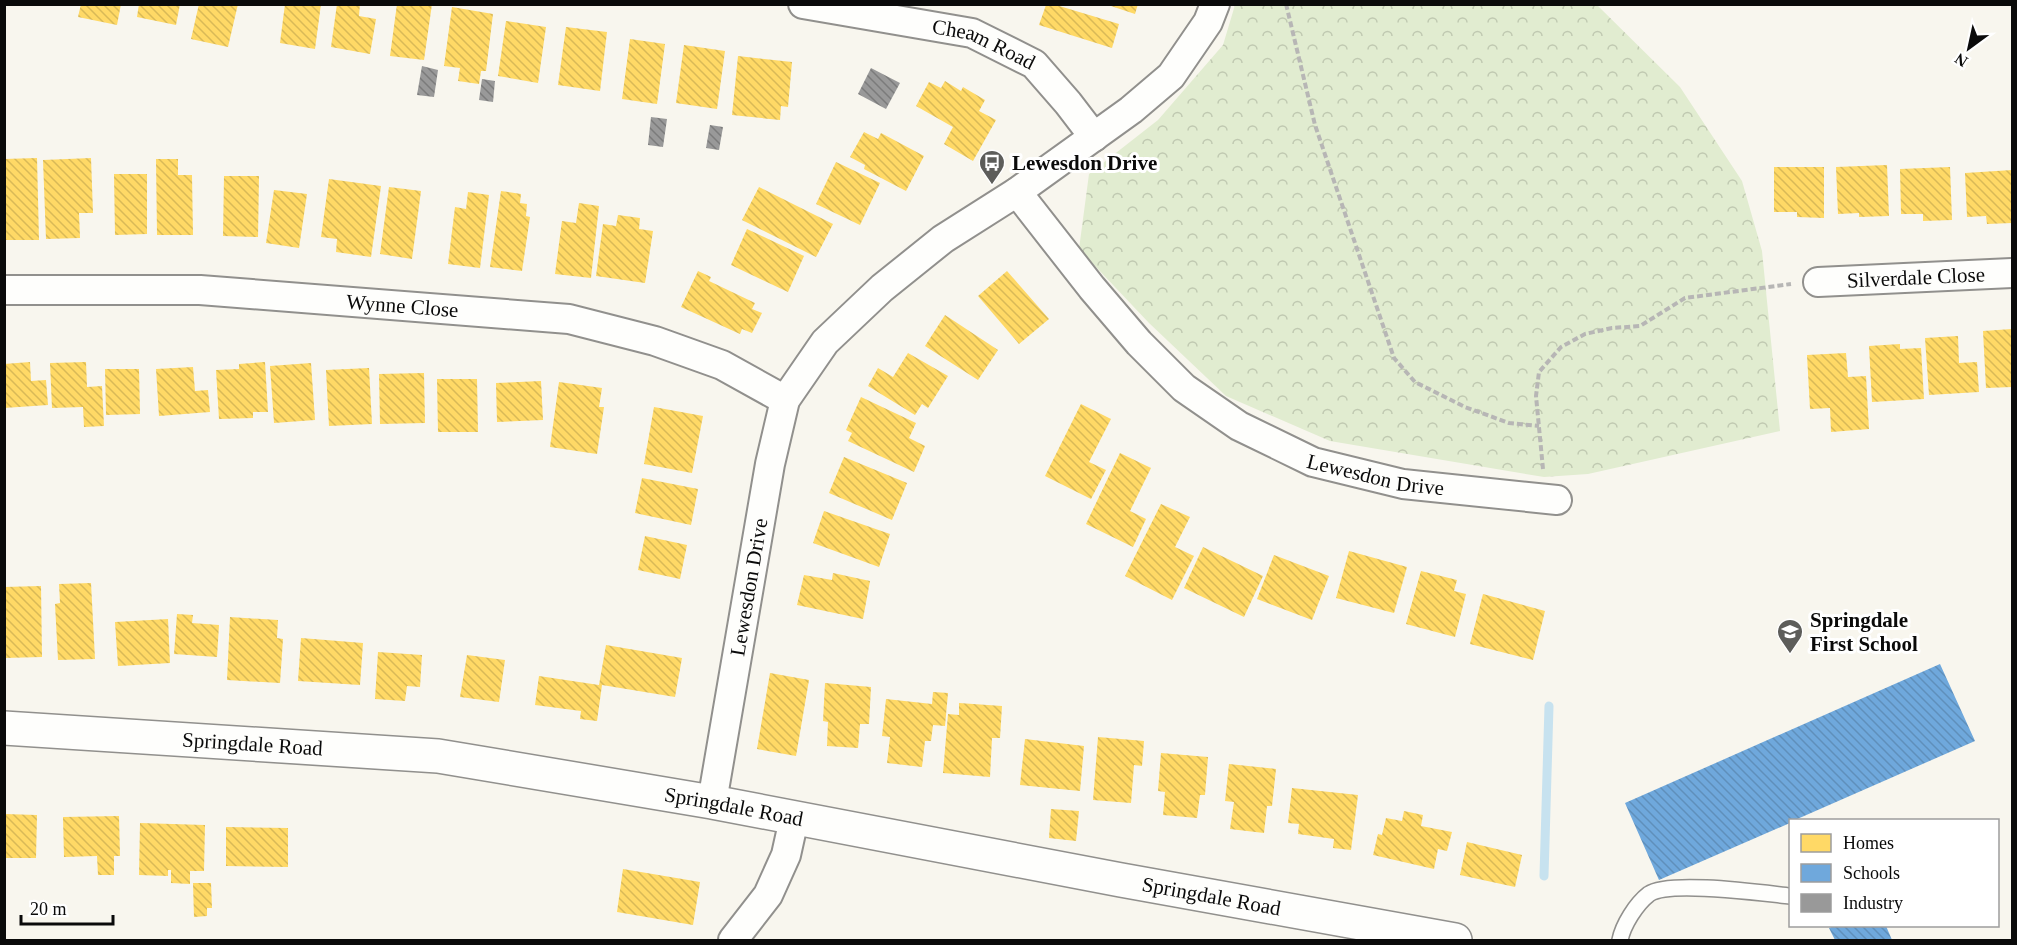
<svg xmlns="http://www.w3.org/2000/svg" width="2017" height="945" viewBox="0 0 2017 945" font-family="Georgia,serif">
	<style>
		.park { fill: url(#park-crowns) }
		.homes { fill: url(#homes-back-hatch) }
		.schools { fill: url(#schools-back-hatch) }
		.industry { fill: url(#industry-back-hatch) }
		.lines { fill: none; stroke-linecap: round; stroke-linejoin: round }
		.stream { stroke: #c7e2ef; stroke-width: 9 }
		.service-casing { stroke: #91908d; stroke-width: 18 }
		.minor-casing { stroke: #91908d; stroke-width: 32 }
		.tertiary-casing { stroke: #91908d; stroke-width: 36 }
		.path { stroke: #b7b6b5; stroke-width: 4; stroke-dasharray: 6 3; stroke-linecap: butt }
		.service { stroke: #fefefc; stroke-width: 15 }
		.minor { stroke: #fefefc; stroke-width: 28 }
		.tertiary { stroke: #fefefc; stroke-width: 33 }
		.labels { text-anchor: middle; stroke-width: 6; stroke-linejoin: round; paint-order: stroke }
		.street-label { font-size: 21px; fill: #0a0a0a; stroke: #fff }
		.poi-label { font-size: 21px; font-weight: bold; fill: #0a0a0a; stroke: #fff; text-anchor: start }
	</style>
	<defs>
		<pattern id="park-crowns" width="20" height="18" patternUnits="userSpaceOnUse" patternTransform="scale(1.5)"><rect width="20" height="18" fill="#e1ecd0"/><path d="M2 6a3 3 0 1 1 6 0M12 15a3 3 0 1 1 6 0" fill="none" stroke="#c0c9b1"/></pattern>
		<pattern id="homes-back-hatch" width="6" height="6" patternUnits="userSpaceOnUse" patternTransform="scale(1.5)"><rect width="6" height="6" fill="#ffd966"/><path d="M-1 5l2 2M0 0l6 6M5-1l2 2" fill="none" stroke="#d9b957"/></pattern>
		<pattern id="schools-back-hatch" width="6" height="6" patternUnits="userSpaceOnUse" patternTransform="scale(1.5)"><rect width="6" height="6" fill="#6fa8dc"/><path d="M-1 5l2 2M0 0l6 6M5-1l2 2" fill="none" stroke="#5f8fbb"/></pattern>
		<pattern id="industry-back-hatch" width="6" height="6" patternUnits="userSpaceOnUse" patternTransform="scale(1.5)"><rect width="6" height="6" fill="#999"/><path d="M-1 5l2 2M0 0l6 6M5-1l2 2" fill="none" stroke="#7b7b7b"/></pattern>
	</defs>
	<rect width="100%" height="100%" fill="#f8f6ee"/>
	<polygon class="park" points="1235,5 1597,5 1680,87 1742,181 1762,251 1780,431 1588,474 1544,477 1330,441 1226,396 1149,323 1079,249 1089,174 1158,120 1223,45"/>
	<g class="homes">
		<polygon points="81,4 121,4 117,25 78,17"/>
		<polygon points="139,4 180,4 176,25 137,17"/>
		<polygon points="199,4 238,4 228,47 191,39"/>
		<polygon points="285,4 321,4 315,49 280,43"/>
		<polygon points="337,4 360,4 359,16 376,19 370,54 331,47"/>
		<polygon points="397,4 432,4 424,60 390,56"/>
		<polygon points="1105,4 1138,4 1135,14"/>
		<polygon points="1046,5 1056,5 1119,24 1112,48 1039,25"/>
		<polygon points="452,7 493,14 486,71 481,71 479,84 458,81 460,68 444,66"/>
		<polygon points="506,21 546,27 538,83 498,76"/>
		<polygon points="566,27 607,32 600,91 558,85"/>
		<polygon points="630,39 665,44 657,104 622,99"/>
		<polygon points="684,45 725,51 717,109 676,103"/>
		<polygon points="738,56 792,62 788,107 781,106 780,120 732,115"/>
		<polygon points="945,81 961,91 963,87 985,100 979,111 996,120 973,161 944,144 953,127 916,106 929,82 941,88"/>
		<polygon points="864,132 878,139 881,133 924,156 906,191 864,169 865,165 850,157"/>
		<polygon points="37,158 39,240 4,240 4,159"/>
		<polygon points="91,158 93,213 79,213 80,238 46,239 43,160"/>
		<polygon points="156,159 178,159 178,175 192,175 193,235 157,235"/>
		<polygon points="836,162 880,183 860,225 816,204"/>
		<polygon points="1887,165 1889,216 1859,217 1859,213 1838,214 1836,167"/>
		<polygon points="1774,167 1824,167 1824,218 1797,217 1797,212 1774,212"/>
		<polygon points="1950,167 1952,220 1923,221 1923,214 1901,214 1900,169"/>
		<polygon points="2012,170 2012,223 1987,224 1986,216 1967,217 1965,173"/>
		<polygon points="114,174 147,174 147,234 115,235"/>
		<polygon points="224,176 259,176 258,237 223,236"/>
		<polygon points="329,179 381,186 371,257 336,252 337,239 321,237"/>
		<polygon points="389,187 421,191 412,259 380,254"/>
		<polygon points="759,187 833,224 816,257 742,220"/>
		<polygon points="274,190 307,194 299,248 266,243"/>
		<polygon points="501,191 521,194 520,203 527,204 526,216 530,217 522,271 490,267"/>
		<polygon points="468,192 489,195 480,268 448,264 455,207 466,209"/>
		<polygon points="579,203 599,206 591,278 555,274 562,221 576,223"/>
		<polygon points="618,215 640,218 639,229 653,231 645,283 596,276 603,224 616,226"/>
		<polygon points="747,229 804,256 788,292 731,265"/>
		<polygon points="698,271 711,277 709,281 755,303 752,309 762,313 752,333 742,329 740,334 681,307"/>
		<polygon points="1007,271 1049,319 1019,344 978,296"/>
		<polygon points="945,315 998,350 978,380 925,346"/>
		<polygon points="2012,329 2012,387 1986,388 1983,331"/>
		<polygon points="1958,336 1959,363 1977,362 1979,392 1929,395 1925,338"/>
		<polygon points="1900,344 1900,349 1921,348 1924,399 1872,402 1869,346"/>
		<polygon points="908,353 948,376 928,408 922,404 915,415 868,386 878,368 893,377"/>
		<polygon points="1846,353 1848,377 1866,376 1869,429 1831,432 1830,408 1810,409 1807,355"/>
		<polygon points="30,362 31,381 46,380 48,405 4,408 4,364"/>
		<polygon points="86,362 87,387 102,386 104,426 84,427 83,407 52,408 50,363"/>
		<polygon points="265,362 268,412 253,412 253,418 219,419 216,370 239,369 239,364"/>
		<polygon points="311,363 315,420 274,423 270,366"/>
		<polygon points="193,367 195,391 208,390 210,412 159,416 156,369"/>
		<polygon points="369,368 372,424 329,426 326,370"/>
		<polygon points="105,369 139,369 140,414 106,415"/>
		<polygon points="424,373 425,423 380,424 379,374"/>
		<polygon points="437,379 477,379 478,432 438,432"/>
		<polygon points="541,381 543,420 497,422 496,383"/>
		<polygon points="559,382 602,388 599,407 604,407 597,454 550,447"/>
		<polygon points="861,397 916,423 909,438 925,446 914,472 848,441 852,433 846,430"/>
		<polygon points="1081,404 1111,419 1089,462 1106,470 1091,499 1045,476"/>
		<polygon points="654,407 703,416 692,473 644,464"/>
		<polygon points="1120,453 1151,468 1130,511 1146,519 1133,547 1086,524"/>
		<polygon points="844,457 907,483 892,520 829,493"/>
		<polygon points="642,478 698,489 691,525 635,513"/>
		<polygon points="1161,504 1190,517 1175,547 1194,556 1172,600 1125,576"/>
		<polygon points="824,511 890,534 879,567 813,543"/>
		<polygon points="645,536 687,545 680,579 638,570"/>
		<polygon points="1203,547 1263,576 1244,617 1184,588"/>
		<polygon points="1349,551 1407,567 1394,613 1336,598"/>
		<polygon points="1274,555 1329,576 1312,620 1257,599"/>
		<polygon points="1421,571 1457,580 1454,591 1466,594 1455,637 1406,624"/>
		<polygon points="833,573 870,581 863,619 797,605 804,575 832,580"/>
		<polygon points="91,583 95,659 58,660 55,604 60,603 59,584"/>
		<polygon points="41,586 42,657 5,658 4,587"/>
		<polygon points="1483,594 1545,611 1533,660 1470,644"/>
		<polygon points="177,614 193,615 192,623 219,625 217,657 174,654"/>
		<polygon points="230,617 278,620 277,638 283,639 280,683 227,680"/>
		<polygon points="168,619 170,663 118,666 115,622"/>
		<polygon points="301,638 363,643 360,685 298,681"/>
		<polygon points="606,645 682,658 675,697 602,685 597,721 580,719 581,711 535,705 539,676 599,685"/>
		<polygon points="378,652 422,655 420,687 407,686 405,701 375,699"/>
		<polygon points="467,655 505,660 499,702 460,697"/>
		<polygon points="770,673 809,680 796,756 757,749"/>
		<polygon points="825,683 871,687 869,724 860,724 858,748 827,746 828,722 823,721"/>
		<polygon points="933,692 948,693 945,726 933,725 931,741 925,741 922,767 887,763 890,737 882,736 886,699 932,704"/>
		<polygon points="959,703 1002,706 1000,738 992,738 990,777 943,773 948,714 959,715"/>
		<polygon points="1098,737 1144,741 1142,766 1134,765 1131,803 1093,800"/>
		<polygon points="1025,739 1084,746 1080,791 1020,785"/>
		<polygon points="1161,753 1208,757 1205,795 1200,795 1197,818 1163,815 1165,792 1158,791"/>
		<polygon points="1229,764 1276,769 1272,806 1267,806 1264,833 1230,829 1234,802 1225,801"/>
		<polygon points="1292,788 1358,795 1351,850 1333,848 1334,839 1298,834 1299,824 1288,823"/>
		<polygon points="1051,809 1079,811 1076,841 1049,838"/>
		<polygon points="1404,811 1423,815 1421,826 1452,832 1447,851 1438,849 1434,869 1373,855 1378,834 1382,835 1386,818 1402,821"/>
		<polygon points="5,814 37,815 36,858 5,858"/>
		<polygon points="119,816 120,856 114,856 114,875 98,875 97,856 64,857 63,817"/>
		<polygon points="140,823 205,825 204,871 190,871 190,884 171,883 171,870 168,870 168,876 139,875"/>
		<polygon points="226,827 288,828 288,867 226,866"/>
		<polygon points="1467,842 1522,855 1515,887 1460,875"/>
		<polygon points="623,869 700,882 693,925 617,912"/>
		<polygon points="193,883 211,883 212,908 207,908 207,916 194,917"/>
	</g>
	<g class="schools">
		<polygon points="1940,664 1975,741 1795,820 1790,820 1790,823 1659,880 1625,803"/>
		<polygon points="1834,926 1886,926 1892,940 1835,940 1829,928"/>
	</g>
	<g class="industry">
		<polygon points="422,66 438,70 434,97 417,95"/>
		<polygon points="871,68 900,83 886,109 858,94"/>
		<polygon points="482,79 495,81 493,102 479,100"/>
		<polygon points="651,117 667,119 663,147 648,145"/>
		<polygon points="710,125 723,127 719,150 706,148"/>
	</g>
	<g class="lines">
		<polyline class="stream" points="1544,876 1549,706"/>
		<defs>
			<path id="service" d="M1620 940C1623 925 1636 904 1649 894 1669 880 1762 893 1790 896"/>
			<g id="minor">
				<path id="s1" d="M803 4 972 33 1034 64 1068 103 1094 137"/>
				<path id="s2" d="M1017 192 1092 288 1139 343 1184 388 1239 426 1313 462 1403 484 1557 500"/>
				<path id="s3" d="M1818 282 2012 273"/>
				<path id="s4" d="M4 290H200L569 319 655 341 722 365 785 400"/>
				<path id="s5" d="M712 802 770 464 785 400 825 342 882 288 943 239 1017 192 1131 110 1171 76 1208 22 1215 4"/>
				<polyline points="733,940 768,895 786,855 794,819"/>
			</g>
			<g id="tertiary">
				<path id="s6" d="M4 728 438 756 712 802 1121 880 1455 940"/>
			</g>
		</defs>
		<use href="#service" class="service-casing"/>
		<use href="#minor" class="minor-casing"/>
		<use href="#tertiary" class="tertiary-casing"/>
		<g class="path">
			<polyline points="1286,4 1315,125 1394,358 1415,382 1465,407 1509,423 1539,426"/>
			<polyline points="1543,469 1536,396 1539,372 1561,347 1585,334 1612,328 1640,326 1685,298 1791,284"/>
		</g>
		<use href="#service" class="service"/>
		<use href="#minor" class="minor"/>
		<use href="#tertiary" class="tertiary"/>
	</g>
	<defs>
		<symbol id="bus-pin" viewBox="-11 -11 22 30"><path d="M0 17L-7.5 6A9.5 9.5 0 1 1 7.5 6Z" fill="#5d5d5a" stroke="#fff"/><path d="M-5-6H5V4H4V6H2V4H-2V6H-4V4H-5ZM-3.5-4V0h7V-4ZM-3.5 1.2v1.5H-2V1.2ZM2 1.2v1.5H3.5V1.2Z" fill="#fff"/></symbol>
		<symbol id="school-pin" viewBox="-11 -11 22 30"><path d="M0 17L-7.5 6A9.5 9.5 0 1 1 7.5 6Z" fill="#5d5d5a" stroke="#fff"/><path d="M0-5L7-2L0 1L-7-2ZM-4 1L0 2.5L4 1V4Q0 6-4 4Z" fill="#fff"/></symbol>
	</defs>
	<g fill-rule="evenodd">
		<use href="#bus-pin" x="977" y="148" width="30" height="40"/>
		<use href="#school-pin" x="1775" y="617" width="30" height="40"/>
	</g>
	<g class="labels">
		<g class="street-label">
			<text dy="7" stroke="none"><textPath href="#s1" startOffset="186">Cheam Road</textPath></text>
			<text dy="7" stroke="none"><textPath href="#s3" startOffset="98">Silverdale Close</textPath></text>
			<text dy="7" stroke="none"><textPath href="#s4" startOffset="399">Wynne Close</textPath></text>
			<text dy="7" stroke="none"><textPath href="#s2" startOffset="471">Lewesdon Drive</textPath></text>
			<text dy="7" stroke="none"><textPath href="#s5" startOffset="218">Lewesdon Drive</textPath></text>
			<text dy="7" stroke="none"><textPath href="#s6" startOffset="249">Springdale Road</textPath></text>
			<text dy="7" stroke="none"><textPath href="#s6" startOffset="735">Springdale Road</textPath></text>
			<text dy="7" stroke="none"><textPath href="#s6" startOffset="1221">Springdale Road</textPath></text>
		</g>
		<g class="poi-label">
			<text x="1012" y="170">Lewesdon Drive</text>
			<text x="1810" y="627">Springdale<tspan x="1810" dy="24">First School</tspan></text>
		</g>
	</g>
	<rect width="2017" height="945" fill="none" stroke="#0a0a0a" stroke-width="12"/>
	<rect x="1789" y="819" width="210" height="108" fill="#ffffff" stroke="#9d9d9d" stroke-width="1.5"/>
	<rect x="1801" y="834" width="30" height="18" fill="#ffd966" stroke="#9d9d9d" stroke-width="1.5"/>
	<text x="1843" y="849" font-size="18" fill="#0a0a0a">Homes</text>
	<rect x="1801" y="864" width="30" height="18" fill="#6fa8dc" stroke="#9d9d9d" stroke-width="1.5"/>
	<text x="1843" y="879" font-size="18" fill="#0a0a0a">Schools</text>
	<rect x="1801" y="894" width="30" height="18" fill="#999999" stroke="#9d9d9d" stroke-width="1.5"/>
	<text x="1843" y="909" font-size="18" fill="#0a0a0a">Industry</text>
	<g transform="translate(1969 48) rotate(213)" stroke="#ffffff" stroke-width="4.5" paint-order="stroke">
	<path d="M0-4.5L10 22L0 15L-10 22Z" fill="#0a0a0a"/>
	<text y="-9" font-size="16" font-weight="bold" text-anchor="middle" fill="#0a0a0a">N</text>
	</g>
	<path d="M21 915v9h92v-9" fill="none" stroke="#0a0a0a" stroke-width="3"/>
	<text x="30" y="915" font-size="18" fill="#0a0a0a" stroke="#ffffff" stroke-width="4.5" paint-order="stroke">20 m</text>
</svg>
